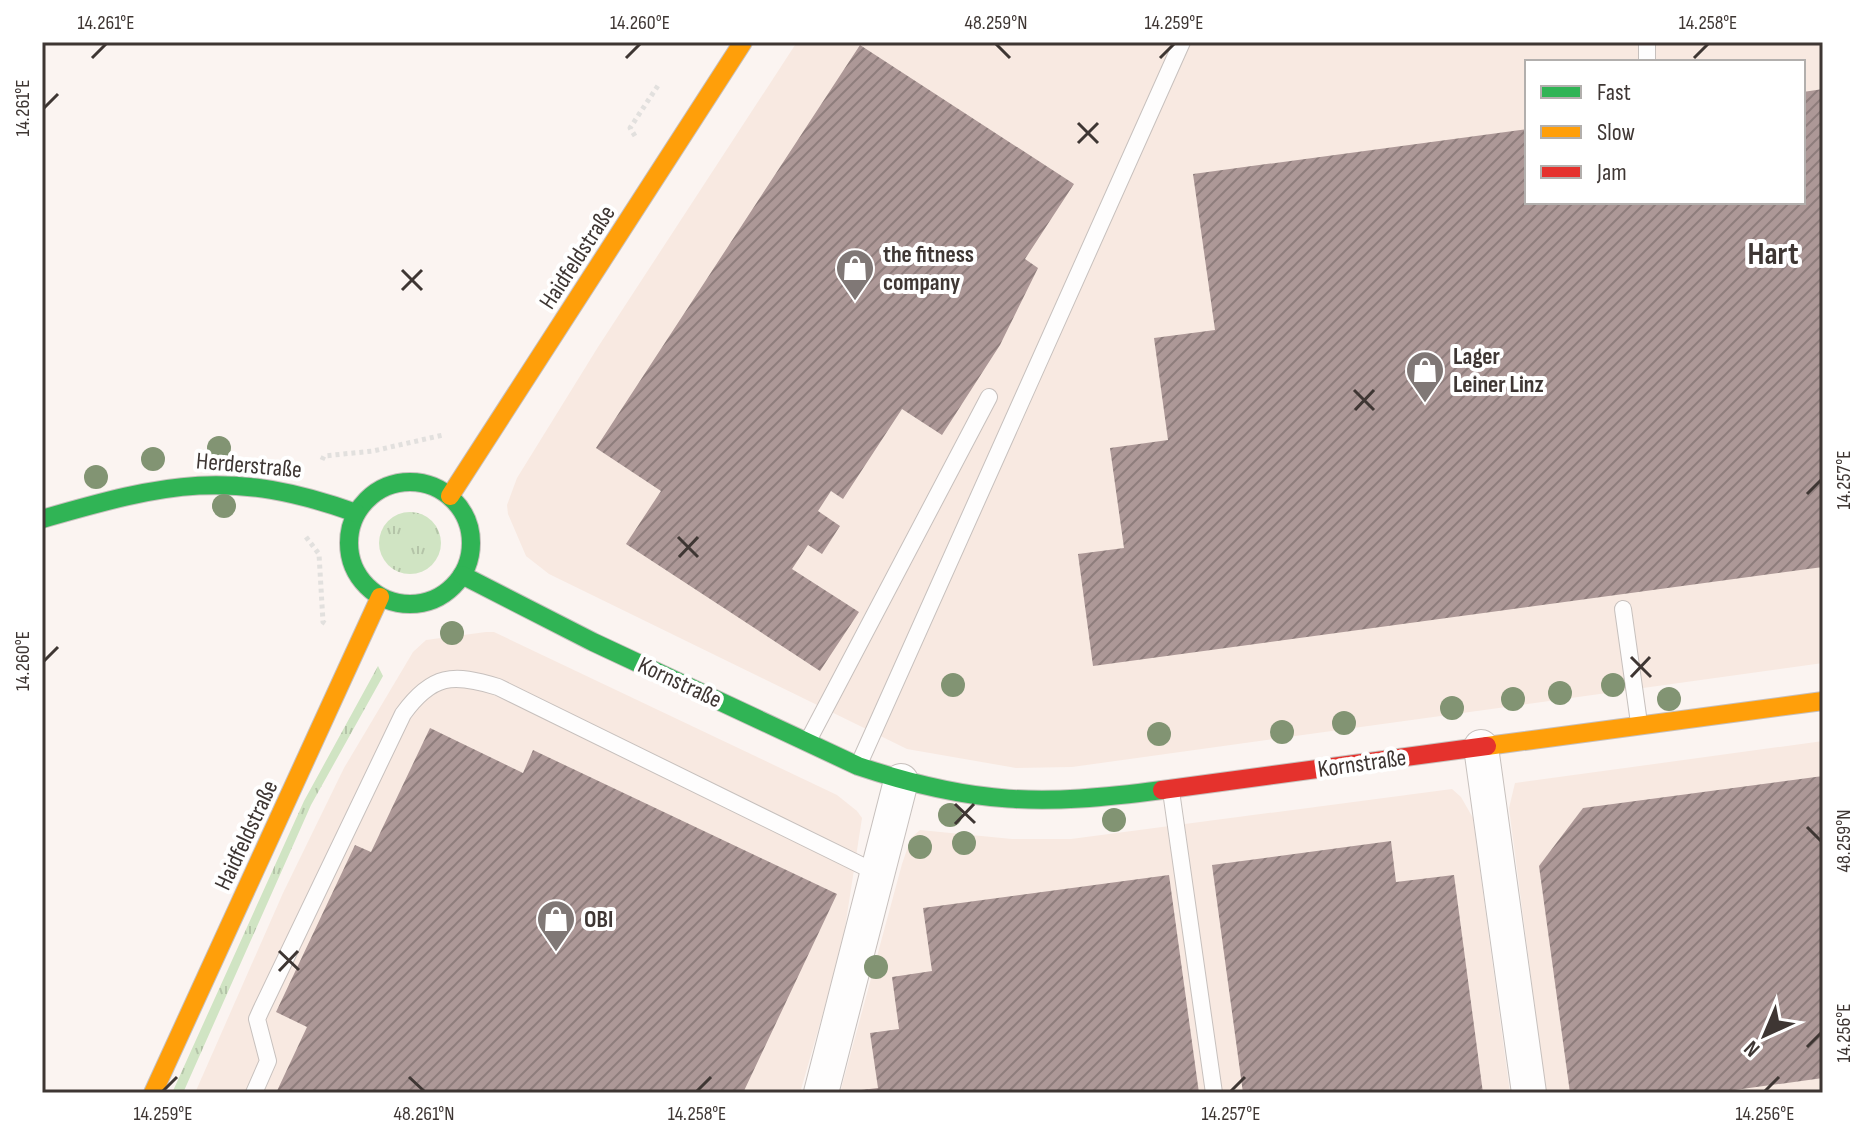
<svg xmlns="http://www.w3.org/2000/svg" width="1865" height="1135" viewBox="0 0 1865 1135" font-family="'Sofia Sans Condensed',sans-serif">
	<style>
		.built { fill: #f8e9e1; fill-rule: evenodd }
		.grass { fill: url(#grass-tufts) }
		.building { fill: url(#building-hatch) }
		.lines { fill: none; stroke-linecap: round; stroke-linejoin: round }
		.lane-casing { stroke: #c7c0bd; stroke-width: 18 }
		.street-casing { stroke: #c7c0bd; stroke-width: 36 }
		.fast-casing { stroke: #c7c0bd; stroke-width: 20 }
		.slow-casing { stroke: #c7c0bd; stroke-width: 20 }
		.jam-casing { stroke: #c7c0bd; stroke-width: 20 }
		.path { stroke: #e2e0de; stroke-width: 5; stroke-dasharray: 4 4; stroke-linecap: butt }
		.lane { stroke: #fefdfd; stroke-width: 16 }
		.street { stroke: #fefdfd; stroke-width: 34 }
		.fast { stroke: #30b455; stroke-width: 18 }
		.slow { stroke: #ff9f0a; stroke-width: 18 }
		.jam { stroke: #e5322d; stroke-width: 18 }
		.tree { fill: #829473 }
		.ticks { fill: none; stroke: #3e3633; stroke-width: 3 }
		.labels { text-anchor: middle; stroke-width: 8; stroke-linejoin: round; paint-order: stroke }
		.poi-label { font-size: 24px; font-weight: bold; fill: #3e3633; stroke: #fff; text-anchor: start }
		.street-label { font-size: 24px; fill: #3e3633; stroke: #fff }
		.district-label { font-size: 32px; font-weight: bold; fill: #3e3633; stroke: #fff }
		.neatline { fill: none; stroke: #3e3633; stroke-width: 3 }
		.ticks-label { font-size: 20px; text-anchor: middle; fill: #3e3633 }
	</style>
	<defs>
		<pattern id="grass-tufts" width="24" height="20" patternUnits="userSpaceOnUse" patternTransform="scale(2)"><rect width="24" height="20" fill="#d0e4c3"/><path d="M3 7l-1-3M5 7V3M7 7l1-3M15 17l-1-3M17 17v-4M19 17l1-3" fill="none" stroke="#b4c4a8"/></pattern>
		<pattern id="building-hatch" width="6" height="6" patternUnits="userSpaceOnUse" patternTransform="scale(2)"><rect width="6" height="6" fill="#ad9897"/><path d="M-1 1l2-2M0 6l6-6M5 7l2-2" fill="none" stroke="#8e7d7c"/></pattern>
	</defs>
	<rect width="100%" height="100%" fill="#fbf4f1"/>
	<g class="built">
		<path d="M797 42H1823V663L1072 767 1016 768 907 749 549 574 526 556 508 514 507 505 517 478 598 347ZM1527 62H1803V202H1527Z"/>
		<polygon points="486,632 494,632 837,795 857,811 862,818 842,947 800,1093 195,1093 283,893 344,768 413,652 426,640"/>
		<polygon points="1823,741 1823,1093 1546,1093 1509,808 1515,783"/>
		<polygon points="1452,789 1461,797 1473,818 1510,1093 840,1093 902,864 911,838 920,830 1012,839 1071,839"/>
	</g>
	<g class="grass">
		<circle cx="410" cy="543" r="31"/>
		<polygon points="378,666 383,676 311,805 183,1093 172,1093 304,801"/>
	</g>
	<g class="building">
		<polygon points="860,45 1074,184 1025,259 1038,268 1000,345 942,435 902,409 843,499 831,491 818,511 840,526 822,554 808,545 792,569 859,612 820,671 626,544 661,491 596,448"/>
		<polygon points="1823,89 1823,567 1093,666 1078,554 1124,548 1110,448 1168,440 1154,338 1215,330 1193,174 1527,129 1527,202 1803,202 1803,92"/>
		<polygon points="430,728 523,773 533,750 837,894 743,1093 276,1093 307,1027 276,1012 355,845 371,852"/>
		<polygon points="1823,776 1823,1078 1713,1093 1570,1093 1539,866 1583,808"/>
		<polygon points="1391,841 1396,882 1454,875 1483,1093 1243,1093 1212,865"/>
		<polygon points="1169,875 1199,1093 861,1093 861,1090 878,1088 870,1033 899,1029 892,977 932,971 923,908"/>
	</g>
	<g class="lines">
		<defs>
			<g id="lane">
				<polyline points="1647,42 1647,59"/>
				<polyline points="1623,609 1639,723"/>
				<polyline points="809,739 989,397"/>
				<polyline points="859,764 1182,42"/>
				<polyline points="1171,791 1214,1093"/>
				<path d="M254 1093 268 1061 257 1019 261 1010 403 714C432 674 453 673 498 687L877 873"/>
			</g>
			<g id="street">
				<polyline points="1481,747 1529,1093"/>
				<polyline points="821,1093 901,781"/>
			</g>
			<g id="fast">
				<circle cx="410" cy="543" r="61"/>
				<path d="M42 519C167 483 230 468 356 513"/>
				<path d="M462 575 593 642 858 766C974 805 1042 806 1162 790"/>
			</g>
			<g id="slow">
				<polyline points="450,496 743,42"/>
				<polyline points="1487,746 1823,701"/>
				<polyline points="153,1093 380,597"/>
			</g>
			<polyline id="jam" points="1162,790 1487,746"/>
		</defs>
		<use href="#lane" class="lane-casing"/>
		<use href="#street" class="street-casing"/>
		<use href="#fast" class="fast-casing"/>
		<use href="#slow" class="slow-casing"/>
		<use href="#jam" class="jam-casing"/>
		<g class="path">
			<polyline points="635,136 630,128 659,84"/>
			<polyline points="322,460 324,456 373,451 443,435"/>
			<polyline points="306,537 319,554 323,622 326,624"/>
		</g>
		<use href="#lane" class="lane"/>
		<use href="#street" class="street"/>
		<use href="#fast" class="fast"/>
		<use href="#slow" class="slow"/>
		<use href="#jam" class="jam"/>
	</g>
	<g class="tree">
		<circle cx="219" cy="448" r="12"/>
		<circle cx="153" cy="459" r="12"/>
		<circle cx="96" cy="477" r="12"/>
		<circle cx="224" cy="506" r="12"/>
		<circle cx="452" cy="633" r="12"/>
		<circle cx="953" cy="685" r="12"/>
		<circle cx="1613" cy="685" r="12"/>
		<circle cx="1560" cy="693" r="12"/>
		<circle cx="1513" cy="699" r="12"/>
		<circle cx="1669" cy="699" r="12"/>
		<circle cx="1452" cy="708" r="12"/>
		<circle cx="1344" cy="723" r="12"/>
		<circle cx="1282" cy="732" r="12"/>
		<circle cx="1159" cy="734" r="12"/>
		<circle cx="950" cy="815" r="12"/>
		<circle cx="1114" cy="820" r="12"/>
		<circle cx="964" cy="843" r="12"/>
		<circle cx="920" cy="847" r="12"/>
		<circle cx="876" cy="967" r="12"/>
	</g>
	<path class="ticks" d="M996 44 1010 58M92 58 106 44M626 58 640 44M1160 58 1174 44M1694 58 1708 44M44 108 58 94M1078 123 1098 143M1078 143 1098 123M402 270 422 290M402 290 422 270M1354 390 1374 410M1355 410 1374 390M1807 494 1821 480M678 537 698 557M679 557 698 537M1631 657 1651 677M44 661 58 647M1631 677 1650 657M955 804 975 823M955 824 974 804M1807 827 1821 841M279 951 299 970M279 971 298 951M1807 1047 1821 1033M409 1077 424 1091M163 1091 177 1077M697 1091 711 1077M1231 1091 1245 1077M1765 1091 1779 1077"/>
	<defs>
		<symbol id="shop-pin" viewBox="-11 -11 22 30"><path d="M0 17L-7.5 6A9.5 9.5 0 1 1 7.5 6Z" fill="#807876" stroke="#fff"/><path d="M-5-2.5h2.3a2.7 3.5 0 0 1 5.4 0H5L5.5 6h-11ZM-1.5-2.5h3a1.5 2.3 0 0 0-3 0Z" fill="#fff"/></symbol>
	</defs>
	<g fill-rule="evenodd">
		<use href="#shop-pin" x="833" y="246" width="44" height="60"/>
		<use href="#shop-pin" x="1403" y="348" width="44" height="60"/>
		<use href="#shop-pin" x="534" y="897" width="44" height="60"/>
	</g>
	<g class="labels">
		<g class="poi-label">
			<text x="883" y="262">the fitness<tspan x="883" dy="28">company</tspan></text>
			<text x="1453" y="364">Lager<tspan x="1453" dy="28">Leiner Linz</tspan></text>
			<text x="584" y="927">OBI</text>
		</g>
		<g class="street-label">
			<text transform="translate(577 257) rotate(-57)" y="8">Haidfeldstraße</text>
			<text transform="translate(249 465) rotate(5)" y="8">Herderstraße</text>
			<text transform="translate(680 682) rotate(25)" y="8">Kornstraße</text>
			<text transform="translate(1362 763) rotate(-8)" y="8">Kornstraße</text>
			<text transform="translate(246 835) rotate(-65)" y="8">Haidfeldstraße</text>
		</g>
		<g class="district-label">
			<text x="1773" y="264">Hart</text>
		</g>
	</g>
	<rect width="1865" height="1135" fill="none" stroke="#ffffff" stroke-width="88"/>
	<rect x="1525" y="60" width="280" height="144" fill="#ffffff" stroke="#b2afad" stroke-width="2"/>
	<rect x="1541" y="86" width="40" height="12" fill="#30b455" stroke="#b2afad" stroke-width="2"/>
	<text x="1597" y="100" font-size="24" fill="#3e3633">Fast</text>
	<rect x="1541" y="126" width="40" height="12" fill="#ff9f0a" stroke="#b2afad" stroke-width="2"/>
	<text x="1597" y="140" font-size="24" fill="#3e3633">Slow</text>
	<rect x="1541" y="166" width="40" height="12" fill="#e5322d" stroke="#b2afad" stroke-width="2"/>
	<text x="1597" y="180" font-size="24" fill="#3e3633">Jam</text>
	<g transform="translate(1765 1035) rotate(224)" stroke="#ffffff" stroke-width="6" paint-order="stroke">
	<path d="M0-6L14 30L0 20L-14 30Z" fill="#3e3633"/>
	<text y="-12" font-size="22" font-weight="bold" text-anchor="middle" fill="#3e3633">N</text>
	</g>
	<rect x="44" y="44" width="1777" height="1047" class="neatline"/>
	<g class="ticks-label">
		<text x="106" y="29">14.261°E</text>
		<text x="640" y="29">14.260°E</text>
		<text x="996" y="29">48.259°N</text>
		<text x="1174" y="29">14.259°E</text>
		<text x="1708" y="29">14.258°E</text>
		<text transform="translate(22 108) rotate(-90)" y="7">14.261°E</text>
		<text transform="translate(1843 480) rotate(-90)" y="7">14.257°E</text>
		<text transform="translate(22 661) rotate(-90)" y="7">14.260°E</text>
		<text transform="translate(1843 841) rotate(-90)" y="7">48.259°N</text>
		<text transform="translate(1843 1033) rotate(-90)" y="7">14.256°E</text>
		<text x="163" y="1120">14.259°E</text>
		<text x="424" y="1120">48.261°N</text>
		<text x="697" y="1120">14.258°E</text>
		<text x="1231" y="1120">14.257°E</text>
		<text x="1765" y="1120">14.256°E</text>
	</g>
</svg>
